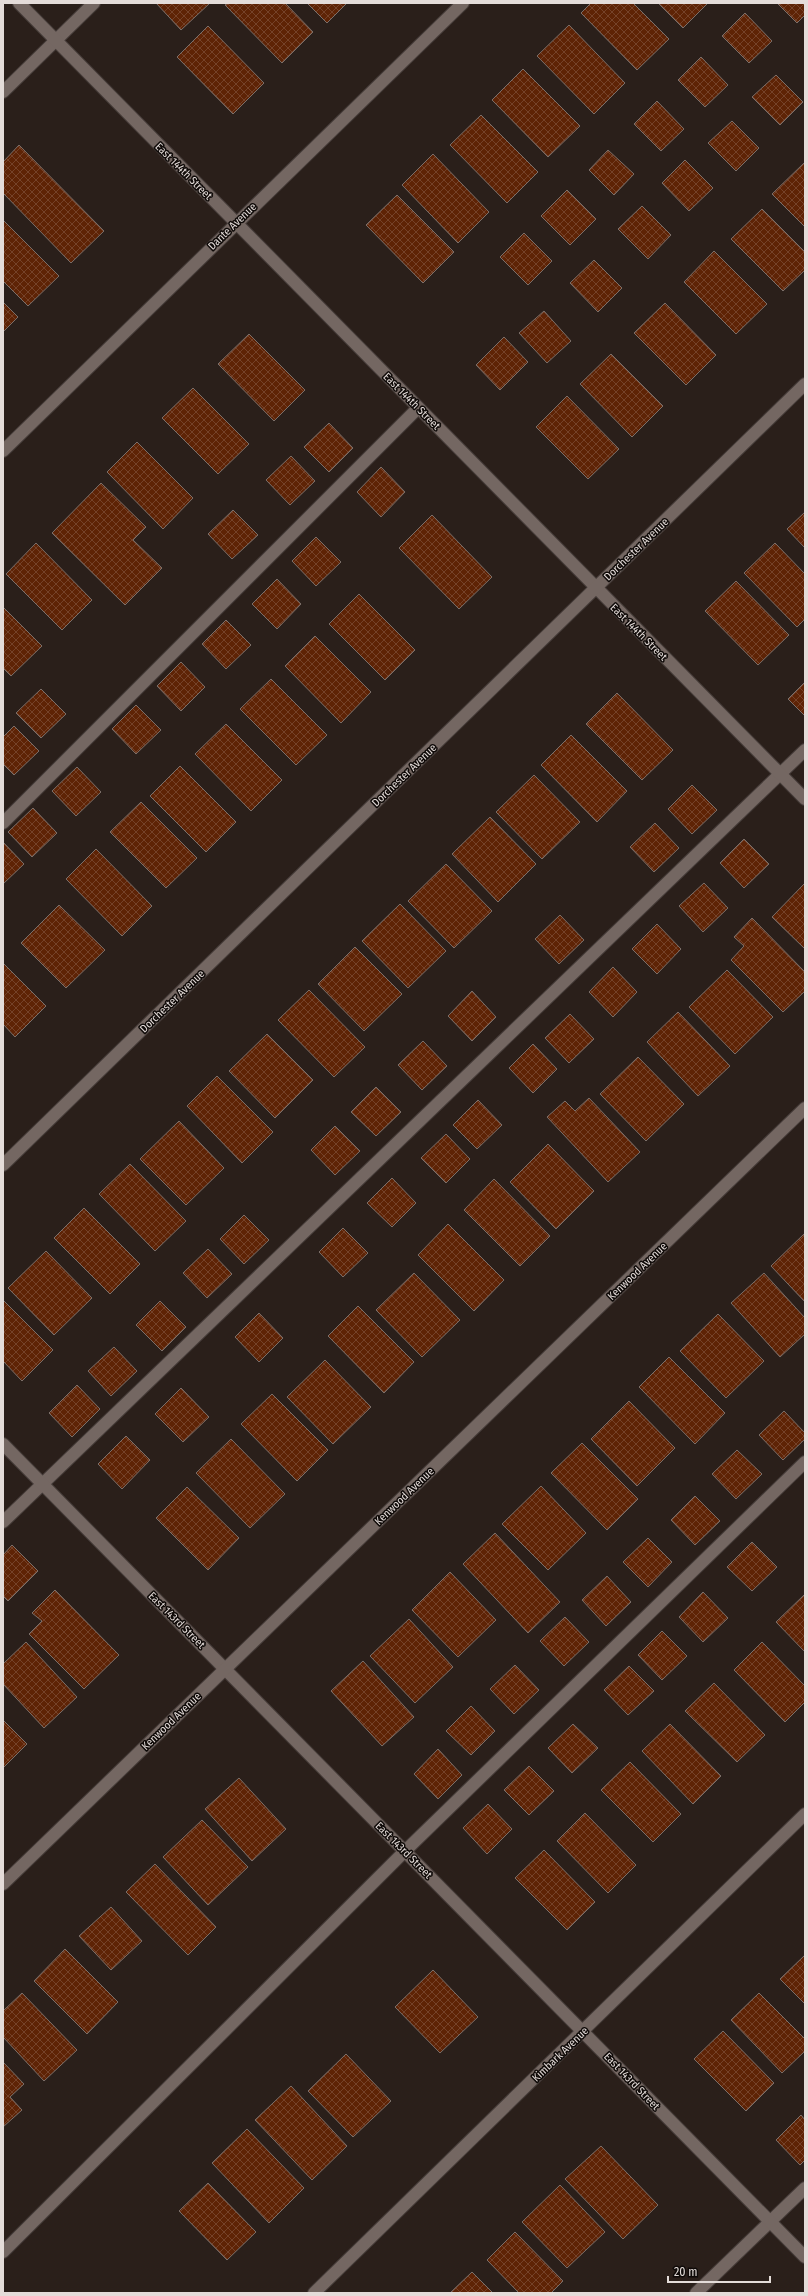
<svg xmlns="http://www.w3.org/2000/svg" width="808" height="2296" viewBox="0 0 808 2296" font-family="'Fira Sans Condensed',sans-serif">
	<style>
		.building { fill: url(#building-cross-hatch); stroke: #7c6f69 }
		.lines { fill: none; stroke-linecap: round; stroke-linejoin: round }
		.service-casing { stroke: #443b38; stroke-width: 14 }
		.minor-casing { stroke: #443b38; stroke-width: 14 }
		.service { stroke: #746762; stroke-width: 12 }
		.minor { stroke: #746762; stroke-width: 12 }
		.labels { text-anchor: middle; stroke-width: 3; stroke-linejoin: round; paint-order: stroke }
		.street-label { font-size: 11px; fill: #e4dcd9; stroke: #0f0a08 }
	</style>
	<defs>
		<pattern id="building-cross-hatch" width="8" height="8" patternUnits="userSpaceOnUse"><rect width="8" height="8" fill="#5e2305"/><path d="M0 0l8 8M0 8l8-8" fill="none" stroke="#754229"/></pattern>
	</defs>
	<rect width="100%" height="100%" fill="#2a1f1a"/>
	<g class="building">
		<polygon points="156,3 210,3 181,30"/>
		<polygon points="228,3 285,3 313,32 282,63 225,5"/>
		<polygon points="307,3 347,3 327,23"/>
		<polygon points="591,3 633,3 669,39 637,70 581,13"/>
		<polygon points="658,3 708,3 683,28"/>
		<polygon points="777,3 805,3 805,15 797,23"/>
		<polygon points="745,13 772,41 749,63 722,36"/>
		<polygon points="569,25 625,83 594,114 537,56"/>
		<polygon points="208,26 264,83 233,114 177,57"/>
		<polygon points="701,57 728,85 705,107 678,80"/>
		<polygon points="523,69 580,126 548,157 492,100"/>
		<polygon points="776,75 803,102 780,125 752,97"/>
		<polygon points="657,101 684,129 661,151 634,124"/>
		<polygon points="481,115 538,172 507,203 450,145"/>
		<polygon points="732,121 759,148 736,171 708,143"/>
		<polygon points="19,145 104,231 71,263 3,193 3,162"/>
		<polygon points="608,150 634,174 614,195 589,170"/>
		<polygon points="433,154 489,212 458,243 402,185"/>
		<polygon points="685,160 713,188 689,211 662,183"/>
		<polygon points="804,163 805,165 805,227 772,194"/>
		<polygon points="567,190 596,219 570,245 541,216"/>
		<polygon points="397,195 454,252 423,283 366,225"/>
		<polygon points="642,206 671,235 648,259 618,229"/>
		<polygon points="762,209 805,252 805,270 783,291 731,239"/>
		<polygon points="3,220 59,276 28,306 3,281"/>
		<polygon points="524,233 552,261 528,285 500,257"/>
		<polygon points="714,251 767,304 736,334 684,282"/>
		<polygon points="594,260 622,288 598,312 570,283"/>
		<polygon points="3,302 18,317 3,332"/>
		<polygon points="665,303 716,355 686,385 634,333"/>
		<polygon points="544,311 571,341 547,363 519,333"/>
		<polygon points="249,334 305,390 274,421 218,364"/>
		<polygon points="504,337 528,362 500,390 476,365"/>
		<polygon points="611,354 663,406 632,437 580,384"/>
		<polygon points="193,388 249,444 218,474 162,418"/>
		<polygon points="567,396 619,449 588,479 536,427"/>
		<polygon points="329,423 353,448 329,472 304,447"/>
		<polygon points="137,442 193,498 163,529 107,472"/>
		<polygon points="291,456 315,481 290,505 266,480"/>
		<polygon points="381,467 405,492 381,517 357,492"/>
		<polygon points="101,483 146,527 133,540 162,568 125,605 52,533"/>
		<polygon points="233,510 258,535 232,559 208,534"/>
		<polygon points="805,512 805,548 787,529"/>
		<polygon points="432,515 492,577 459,609 399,548"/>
		<polygon points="316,537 341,562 316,586 292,561"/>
		<polygon points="36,543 92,600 62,630 6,574"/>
		<polygon points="775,543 805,574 805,619 797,627 744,573"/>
		<polygon points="277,579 301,604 277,629 252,604"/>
		<polygon points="736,581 789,635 758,665 705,611"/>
		<polygon points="359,594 415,650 385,680 329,624"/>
		<polygon points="3,607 42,646 11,676 3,668"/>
		<polygon points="226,620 251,645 226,669 202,644"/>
		<polygon points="315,636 371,692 341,723 285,666"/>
		<polygon points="181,662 205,687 181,711 157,686"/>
		<polygon points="271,679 327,735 296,765 240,709"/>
		<polygon points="805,682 805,716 788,699"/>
		<polygon points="41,689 66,714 41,738 16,713"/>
		<polygon points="617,693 673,750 642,780 586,724"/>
		<polygon points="136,705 161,730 136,754 112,729"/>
		<polygon points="226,724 282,780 251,811 195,754"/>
		<polygon points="14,726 39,751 14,775 3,764 3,737"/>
		<polygon points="571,735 627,791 597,822 541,765"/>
		<polygon points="180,766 236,822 206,852 150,796"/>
		<polygon points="77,767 101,792 76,816 52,791"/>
		<polygon points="534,775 580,822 542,859 496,812"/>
		<polygon points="692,785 717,810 692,834 668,809"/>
		<polygon points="141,802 197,858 166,888 110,832"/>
		<polygon points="33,808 57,833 32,857 8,832"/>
		<polygon points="490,817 536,864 498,902 452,854"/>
		<polygon points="655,823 679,848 654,872 630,847"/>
		<polygon points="744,839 769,864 744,888 720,863"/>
		<polygon points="3,842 24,864 3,884"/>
		<polygon points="96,849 152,906 122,936 66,879"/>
		<polygon points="446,864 492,911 454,948 408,901"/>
		<polygon points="704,883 728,908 703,932 679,906"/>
		<polygon points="805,883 805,949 772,917"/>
		<polygon points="400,904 446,951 408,988 362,941"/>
		<polygon points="59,905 105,950 66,988 21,943"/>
		<polygon points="560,915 584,940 559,964 535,939"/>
		<polygon points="752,918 805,972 805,991 783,1012 731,960 744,946 734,937"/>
		<polygon points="657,924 681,949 657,974 632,949"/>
		<polygon points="355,947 402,994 364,1031 318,984"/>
		<polygon points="3,963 46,1006 15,1037 3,1024"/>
		<polygon points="613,967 637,992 613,1017 589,992"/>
		<polygon points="727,970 773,1017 735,1054 689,1007"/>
		<polygon points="309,990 365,1047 334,1077 278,1020"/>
		<polygon points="472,991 496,1017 472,1041 448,1016"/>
		<polygon points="678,1012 730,1066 698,1096 647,1042"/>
		<polygon points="570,1014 594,1039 569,1063 545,1038"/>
		<polygon points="267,1034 313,1080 275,1118 229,1071"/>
		<polygon points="423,1041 447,1066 422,1090 398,1065"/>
		<polygon points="533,1044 557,1069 533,1093 509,1068"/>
		<polygon points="638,1057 684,1104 646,1141 600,1094"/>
		<polygon points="217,1076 273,1132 242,1163 187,1106"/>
		<polygon points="376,1087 401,1112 376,1136 351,1112"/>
		<polygon points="589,1098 640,1152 608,1182 547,1117 565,1101 575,1111"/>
		<polygon points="478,1100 502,1125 477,1149 453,1125"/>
		<polygon points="179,1121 224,1168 186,1205 140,1159"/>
		<polygon points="335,1126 360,1151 335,1175 311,1150"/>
		<polygon points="446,1134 470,1159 446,1183 421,1158"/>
		<polygon points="548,1144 594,1191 556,1229 510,1182"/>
		<polygon points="130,1164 186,1221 155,1251 99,1194"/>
		<polygon points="392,1178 416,1203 392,1227 367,1203"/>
		<polygon points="494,1179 550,1236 520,1266 464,1210"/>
		<polygon points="84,1208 140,1264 110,1294 54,1238"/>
		<polygon points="244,1215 269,1240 244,1264 220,1239"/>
		<polygon points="448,1224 504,1280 474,1311 418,1255"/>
		<polygon points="343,1228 368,1253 343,1277 319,1252"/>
		<polygon points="805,1233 805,1302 771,1266"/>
		<polygon points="208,1249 232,1274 207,1298 183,1273"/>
		<polygon points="46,1251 92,1298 54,1335 8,1288"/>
		<polygon points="414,1273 460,1320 422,1357 376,1310"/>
		<polygon points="764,1273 805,1318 805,1334 780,1357 731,1303"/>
		<polygon points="3,1300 53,1350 22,1381 3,1361"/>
		<polygon points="160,1301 186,1327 162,1351 136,1325"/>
		<polygon points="358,1306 414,1362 384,1393 328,1336"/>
		<polygon points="259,1313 283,1338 259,1362 235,1337"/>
		<polygon points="718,1314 764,1361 726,1398 680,1351"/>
		<polygon points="114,1347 137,1371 111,1396 88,1371"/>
		<polygon points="669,1357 725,1413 695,1444 639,1387"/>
		<polygon points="325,1360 371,1407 333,1444 287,1397"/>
		<polygon points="77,1385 100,1409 72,1437 49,1413"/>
		<polygon points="181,1388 209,1417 183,1442 155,1414"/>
		<polygon points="272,1394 328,1450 297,1481 241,1424"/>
		<polygon points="629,1401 675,1448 637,1486 591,1439"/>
		<polygon points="784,1411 805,1433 805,1439 783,1460 759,1435"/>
		<polygon points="126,1436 150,1460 122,1489 98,1464"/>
		<polygon points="231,1439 285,1494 250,1528 196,1473"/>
		<polygon points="582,1443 638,1499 607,1530 551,1473"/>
		<polygon points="737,1450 762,1474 736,1499 712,1474"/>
		<polygon points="541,1486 586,1533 548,1570 502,1524"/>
		<polygon points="187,1487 239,1538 208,1570 156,1518"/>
		<polygon points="695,1496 720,1521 695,1545 671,1520"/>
		<polygon points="495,1533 560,1602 528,1633 463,1564"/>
		<polygon points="648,1538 672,1562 648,1587 623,1562"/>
		<polygon points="752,1542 777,1567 752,1591 727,1567"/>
		<polygon points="12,1545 38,1571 8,1601 3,1596 3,1555"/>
		<polygon points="450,1572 496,1620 458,1657 412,1610"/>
		<polygon points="607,1576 631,1602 606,1626 582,1600"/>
		<polygon points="55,1590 119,1655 84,1689 29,1634 42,1621 32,1613"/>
		<polygon points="703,1592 728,1618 703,1642 679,1617"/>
		<polygon points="804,1595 805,1595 805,1652 776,1622"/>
		<polygon points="565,1617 589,1642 564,1666 540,1641"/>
		<polygon points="409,1619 453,1667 415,1703 370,1656"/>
		<polygon points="662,1631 687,1656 662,1680 638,1655"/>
		<polygon points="26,1642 77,1697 44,1728 3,1684 3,1664"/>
		<polygon points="762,1642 805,1686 805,1702 785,1722 734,1670"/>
		<polygon points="363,1661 414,1717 382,1746 331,1691"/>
		<polygon points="515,1665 539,1690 514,1714 490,1689"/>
		<polygon points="629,1666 654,1691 628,1715 604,1690"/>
		<polygon points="714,1683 765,1735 737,1762 685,1711"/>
		<polygon points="471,1706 495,1731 471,1755 446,1731"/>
		<polygon points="3,1720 27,1744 3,1768"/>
		<polygon points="573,1724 598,1748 572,1773 548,1748"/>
		<polygon points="670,1724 721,1776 693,1804 642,1751"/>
		<polygon points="438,1749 462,1775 438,1799 414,1774"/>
		<polygon points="630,1762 681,1814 653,1842 601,1790"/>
		<polygon points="529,1766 554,1791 529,1815 504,1790"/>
		<polygon points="239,1778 286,1829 252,1861 205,1809"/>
		<polygon points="488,1804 512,1829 487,1854 463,1828"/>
		<polygon points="585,1813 636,1865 608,1893 557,1841"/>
		<polygon points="202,1820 248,1867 208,1905 163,1857"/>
		<polygon points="544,1850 595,1902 567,1930 515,1878"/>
		<polygon points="155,1864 216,1927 188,1955 126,1892"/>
		<polygon points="111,1907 142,1941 111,1970 79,1936"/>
		<polygon points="65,1949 118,2002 87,2034 34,1981"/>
		<polygon points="805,1955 805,2004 780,1979"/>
		<polygon points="433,1970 478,2017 440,2053 395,2007"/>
		<polygon points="22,1993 77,2050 44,2081 3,2037 3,2011"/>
		<polygon points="759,1993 805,2039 805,2051 782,2073 731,2020"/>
		<polygon points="723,2031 774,2083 746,2111 694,2059"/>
		<polygon points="346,2054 391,2101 353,2137 308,2091"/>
		<polygon points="3,2062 24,2084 10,2097 22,2110 3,2127"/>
		<polygon points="291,2086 347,2146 312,2180 255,2120"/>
		<polygon points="801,2115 805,2120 805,2160 800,2165 776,2140"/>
		<polygon points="247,2129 304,2188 269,2223 212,2163"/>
		<polygon points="601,2146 658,2205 623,2239 565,2179"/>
		<polygon points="208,2183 256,2232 227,2260 179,2211"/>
		<polygon points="560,2185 605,2232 567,2268 522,2222"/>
		<polygon points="515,2232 563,2281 551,2293 519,2293 487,2260"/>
		<polygon points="472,2272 493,2293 450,2293"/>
	</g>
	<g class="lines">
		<defs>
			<g id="service">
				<polyline points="3,92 94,3"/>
				<polyline points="3,823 418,408"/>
				<polyline points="3,1522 805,750"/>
				<polyline points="3,2252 405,1851 805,1462"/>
				<polyline points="696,2293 805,2188"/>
			</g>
			<g id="minor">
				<polyline points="19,3 805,799"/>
				<polyline points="3,451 463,3"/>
				<polyline points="3,1165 805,384"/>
				<polyline points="3,1444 805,2257"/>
				<polyline points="3,1884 805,1108"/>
				<polyline points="314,2293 805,1814"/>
			</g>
		</defs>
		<use href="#service" class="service-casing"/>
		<use href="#minor" class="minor-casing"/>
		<use href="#service" class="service"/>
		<use href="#minor" class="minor"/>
	</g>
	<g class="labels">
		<g class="street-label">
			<text transform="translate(184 171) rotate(45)" y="4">East 144th Street</text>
			<text transform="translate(232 226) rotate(-44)" y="4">Dante Avenue</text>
			<text transform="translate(412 401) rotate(45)" y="4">East 144th Street</text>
			<text transform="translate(636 549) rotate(-44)" y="4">Dorchester Avenue</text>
			<text transform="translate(639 632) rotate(45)" y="4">East 144th Street</text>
			<text transform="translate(404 775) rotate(-44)" y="4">Dorchester Avenue</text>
			<text transform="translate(172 1001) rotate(-44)" y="4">Dorchester Avenue</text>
			<text transform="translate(637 1271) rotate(-44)" y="4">Kenwood Avenue</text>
			<text transform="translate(404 1496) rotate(-44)" y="4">Kenwood Avenue</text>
			<text transform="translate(177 1620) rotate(45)" y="4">East 143rd Street</text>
			<text transform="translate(171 1721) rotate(-44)" y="4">Kenwood Avenue</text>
			<text transform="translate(404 1850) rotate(45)" y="4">East 143rd Street</text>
			<text transform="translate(560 2054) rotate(-44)" y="4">Kimbark Avenue</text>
			<text transform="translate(632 2081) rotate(46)" y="4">East 143rd Street</text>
		</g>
	</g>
	<rect width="808" height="2296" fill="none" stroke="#e4dcd9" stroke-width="8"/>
	<path d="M668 2276v6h102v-6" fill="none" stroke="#e4dcd9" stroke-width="2"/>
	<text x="674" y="2276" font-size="12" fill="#e4dcd9" stroke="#0f0a08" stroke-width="3" paint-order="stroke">20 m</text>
</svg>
